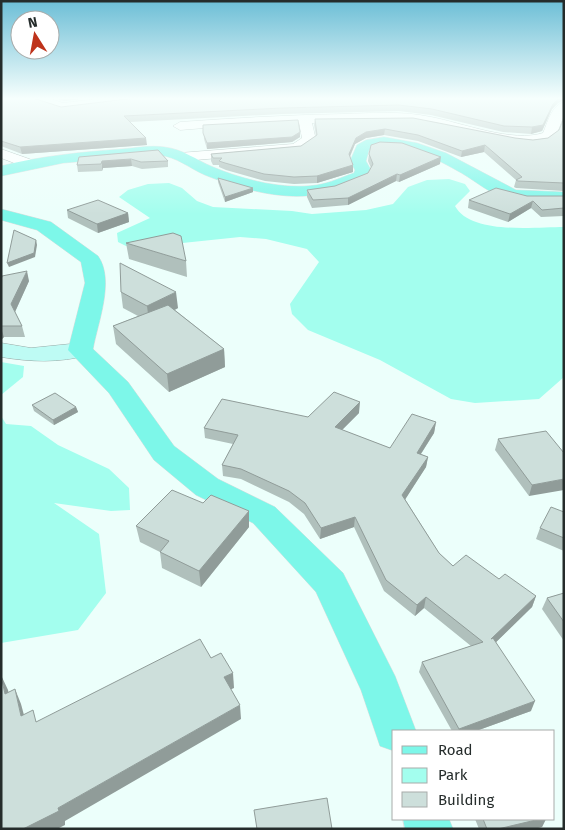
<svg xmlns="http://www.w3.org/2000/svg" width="565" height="830" viewBox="0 0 565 830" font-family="'Fira Sans',sans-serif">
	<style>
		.green { fill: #a3feee }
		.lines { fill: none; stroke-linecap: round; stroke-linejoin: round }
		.street-casing { stroke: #97a9a6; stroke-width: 1 }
		.secondary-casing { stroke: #97a9a6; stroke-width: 1 }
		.primary-casing { stroke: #dcdddd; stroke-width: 1 }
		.street { fill: #fff; fill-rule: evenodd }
		.secondary { fill: #befbf4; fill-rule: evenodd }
		.primary { fill: #7df7e9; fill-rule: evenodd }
		.wall { fill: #b0c0bc }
		.shaded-wall { fill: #909c99 }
		.building { fill: #cddfdb; stroke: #909c99 }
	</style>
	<rect width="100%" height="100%" fill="#ecfffb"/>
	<g class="green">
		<path d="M449 179 465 184 470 191 455 206C471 235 534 227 564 227V377L539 399 475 403 451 399 380 360 308 330 292 314 290 304 319 262 307 249 266 239 240 237 144 247 126 246 118 242 117 233 150 218 119 197 128 190 148 184 169 183 182 188 197 201 213 207 292 211 312 214 366 210 393 204 408 187 427 180Z"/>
		<polygon points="1,362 24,366 23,377 1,395"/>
		<polygon points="1,416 6,424 31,426 58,445 109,469 129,488 130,510 111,511 54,503 99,534 106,593 78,630 1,643"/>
	</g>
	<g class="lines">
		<defs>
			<g id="street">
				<polygon points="30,98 48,98 63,103 105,98 141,98 135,102 62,111 32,101"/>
				<path d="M564 102V115L556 136C539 159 452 127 427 124 389 119 351 122 312 123L316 140 301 151 184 161 179 159 176 156 179 153 293 144 302 138 299 123 254 124 180 130 173 126 180 122C235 118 289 115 344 114 372 113 403 111 431 117 462 123 513 143 543 133 548 122 551 106 564 102Z"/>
				<polygon points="1,149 32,160 35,163 32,166 22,166 1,158"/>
			</g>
			<path id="secondary" d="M1 343 31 348 80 343 89 345 92 350 89 355C59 363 31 362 1 357Z"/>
			<g id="primary">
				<path d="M384 137 417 143 446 153 516 190 564 192V202C543 202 522 204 503 197 485 191 472 178 456 170 433 157 394 137 369 150L366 161 371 170 366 179C349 186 332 193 314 195 279 200 237 188 205 175 189 168 177 157 159 155L63 163 1 176V166C41 156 81 152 122 149 136 148 150 145 164 147 183 149 196 160 213 167 244 180 284 190 317 185 330 183 342 177 354 173L355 170 350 161 357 145 366 140Z"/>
				<path d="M1 209 51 222 98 256C115 280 98 322 93 349L128 382 174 446 218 479 275 507 343 573 395 676 416 731H394V751L380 746 361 690 316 592 253 523 196 495 154 460 109 393 68 350 85 283 81 262 37 230 1 220Z"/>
				<polygon points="403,819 449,819 453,829 405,829"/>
			</g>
		</defs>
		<use href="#street" class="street-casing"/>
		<use href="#secondary" class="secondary-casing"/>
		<use href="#primary" class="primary-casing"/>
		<use href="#street" class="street"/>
		<use href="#secondary" class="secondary"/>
		<use href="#primary" class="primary"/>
	</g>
	<g class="wall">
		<polygon points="1,98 61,107 564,98 564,100 558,103 552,109 542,131 531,134 503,132 431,115 399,111 282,114 130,122 147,145 22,154 1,146"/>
		<polygon points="54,98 90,98 63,101"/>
		<polygon points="564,118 564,191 516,188 514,187 516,180 484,152 461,157 418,141 384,135 366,138 355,144 350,157 353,165 353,172 317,183 294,184 265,181 226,170 219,167 219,165 213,165 211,161 211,154 301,146 316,136 314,125 315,119 533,140 548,138 559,130"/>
		<polygon points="203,125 300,137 292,142 207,149 204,139"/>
		<polygon points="369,154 440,164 399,182 396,181 348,205 312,208 307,197 307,190 335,186 368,173 371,168 368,161"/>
		<polygon points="79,157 168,161 168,167 142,169 132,166 103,168 102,171 78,172 77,165"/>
		<polygon points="218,178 253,192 225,202 218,182"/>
		<polygon points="527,196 564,196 564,216 541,217 531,208 508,222 468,208 469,200"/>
		<polygon points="67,210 128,213 129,222 98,233 68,218"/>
		<polygon points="126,243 186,261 187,277 129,259"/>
		<polygon points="1,280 29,281 15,312 22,326 25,337 4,337 1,340"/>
		<polygon points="121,292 178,308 175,310 224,349 225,367 169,392 116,344 113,326 138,316 123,308"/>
		<polygon points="32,405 76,407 78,412 54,425 34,411"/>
		<polygon points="359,413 342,430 390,448 436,422 434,433 421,454 428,457 426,467 405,499 439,553 453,566 499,579 536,596 532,607 496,642 531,711 476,731 452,731 419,672 422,662 471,646 424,608 415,616 384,591 354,527 320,539 304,514 289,502 241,479 223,476 222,465 233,444 205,438 204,428"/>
		<polygon points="498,439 564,453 529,496 495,450"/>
		<polygon points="203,503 249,511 249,527 201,587 162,568 160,552 140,542 136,526"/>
		<polygon points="564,512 564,551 536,539 540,528"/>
		<polygon points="564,593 564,641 542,609 547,598"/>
		<polygon points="475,819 546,819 542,827 534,829 479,829"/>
	</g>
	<g class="shaded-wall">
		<polygon points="63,98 90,98 63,101"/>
		<polygon points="559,98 564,98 564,100 558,103 552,109 542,131 531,134 532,127"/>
		<polygon points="385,129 384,135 366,138 355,144 348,160 349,154 356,138 366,132"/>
		<polygon points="300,132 300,137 292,142 207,149 207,143"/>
		<polygon points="146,138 147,145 22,154 20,147"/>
		<polygon points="485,145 484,152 461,157 462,151"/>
		<polygon points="441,157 440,164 399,182 400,175"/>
		<polygon points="131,159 132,166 103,168 102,171 102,161"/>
		<polygon points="353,165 353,172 317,183 317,176"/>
		<polygon points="397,174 396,181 348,205 348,198"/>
		<polygon points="253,188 253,192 225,202 225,197"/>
		<polygon points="533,201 531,208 508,222 510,214"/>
		<polygon points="128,213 129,222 98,233 97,224"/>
		<polygon points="36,240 37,245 35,257 9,267 7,263"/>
		<polygon points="27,271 29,281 14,314 11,304"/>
		<polygon points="176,292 178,308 149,322 147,306"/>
		<polygon points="1,328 4,337 1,340"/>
		<polygon points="224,349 225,367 169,392 167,374"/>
		<polygon points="360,402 359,413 334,438 335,427"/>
		<polygon points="76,407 78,412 54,425 53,420"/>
		<polygon points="436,422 434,433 415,463 417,453"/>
		<polygon points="428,457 426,467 401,506 402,495"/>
		<polygon points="564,479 564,490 529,496 532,485"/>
		<polygon points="249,511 249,527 201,587 199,571"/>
		<polygon points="355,517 354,527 320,539 321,528"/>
		<polygon points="536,596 532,607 488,650 491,639"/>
		<polygon points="426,597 424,608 415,616 417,605"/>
		<polygon points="233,673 234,688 225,692 224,677"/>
		<polygon points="1,675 8,690 12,708 5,694"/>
		<polygon points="15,689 21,704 28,730 21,716"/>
		<polygon points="535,701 531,711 476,731 458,731 459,729"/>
		<polygon points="240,705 241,719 65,821 65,825 57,829 23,829 58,808"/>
		<polygon points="540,819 546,819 542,827 534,829 498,829"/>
	</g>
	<g class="building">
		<polygon points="1,98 33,98 61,107 135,98 559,98 553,104 543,125 532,127 504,126 432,109 399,105 282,108 124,116 146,138 20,147 1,141"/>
		<polygon points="413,118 515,138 533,140 548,138 559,130 564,118 564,183 518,181 516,180 522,177 485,145 462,151 418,135 385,129 366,132 356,138 349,154 353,165 317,176 294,177 264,174 225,163 219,161 222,158 213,158 211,154 301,146 317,135 315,119"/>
		<polygon points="298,120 300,132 292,137 207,143 203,133 203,125"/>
		<polygon points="380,142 402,143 441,157 400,175 397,174 348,198 313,200 307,190 335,186 368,173 373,164 369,154 371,145"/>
		<polygon points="158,150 168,161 141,162 131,159 102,161 101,164 77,165 79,157"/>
		<polygon points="218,178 253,188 225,197"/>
		<polygon points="496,188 527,196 564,196 564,208 542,210 533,201 510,214 469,200"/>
		<polygon points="98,200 128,213 97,224 67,210"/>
		<polygon points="14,230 36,240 34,253 7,263"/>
		<polygon points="173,233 181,236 186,261 126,243"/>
		<polygon points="120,263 176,292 147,306 121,292"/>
		<polygon points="27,271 11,304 22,326 1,326 1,280 2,276"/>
		<polygon points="168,305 224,349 167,374 113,326"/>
		<polygon points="334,392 360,402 335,427 390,448 412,414 436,422 417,453 428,457 402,495 439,553 453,566 466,555 499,579 505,574 536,596 491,639 493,638 535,701 459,729 422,662 483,642 426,597 417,605 386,580 355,517 321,528 305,503 289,491 241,469 222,465 238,435 204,428 222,399 308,417"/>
		<polygon points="55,393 76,407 53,420 32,405"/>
		<polygon points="546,431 564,453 564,479 532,485 498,439"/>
		<polygon points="172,490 203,503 211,495 249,511 199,571 160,552 169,541 136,526"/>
		<polygon points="551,507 564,512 564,538 540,528"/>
		<polygon points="564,593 564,622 547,598"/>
		<polygon points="200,639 211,658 221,653 233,673 224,677 240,705 58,808 59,811 23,829 1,829 1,676 5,694 15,689 21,716 33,710 36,722"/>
		<polygon points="327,798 332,829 257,829 254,810"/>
		<polygon points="483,819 540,819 498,829 487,829"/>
	</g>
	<linearGradient id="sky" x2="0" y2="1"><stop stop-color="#6cbed6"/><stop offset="0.46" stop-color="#f6fffd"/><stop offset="1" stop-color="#f6fffd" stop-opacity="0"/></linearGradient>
	<rect width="565" height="214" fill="url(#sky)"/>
	<rect width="565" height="830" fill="none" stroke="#252c2b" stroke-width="5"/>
	<rect x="392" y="730" width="162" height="90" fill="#ffffff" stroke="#a8abaa"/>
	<rect x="402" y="746" width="25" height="8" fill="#7df7e9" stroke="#a8abaa"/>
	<text x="438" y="755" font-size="15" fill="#252c2b">Road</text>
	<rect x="402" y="768" width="25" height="15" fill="#a3feee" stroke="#a8abaa"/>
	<text x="438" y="780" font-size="15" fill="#252c2b">Park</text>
	<rect x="402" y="792" width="25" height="15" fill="#cddfdb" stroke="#a8abaa"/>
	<text x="438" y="805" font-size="15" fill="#252c2b">Building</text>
	<g transform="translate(35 35) rotate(349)"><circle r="24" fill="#ffffff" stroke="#a8abaa"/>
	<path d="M0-4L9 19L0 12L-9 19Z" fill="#be331b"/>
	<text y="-8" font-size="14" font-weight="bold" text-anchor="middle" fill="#252c2b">N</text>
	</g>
</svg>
